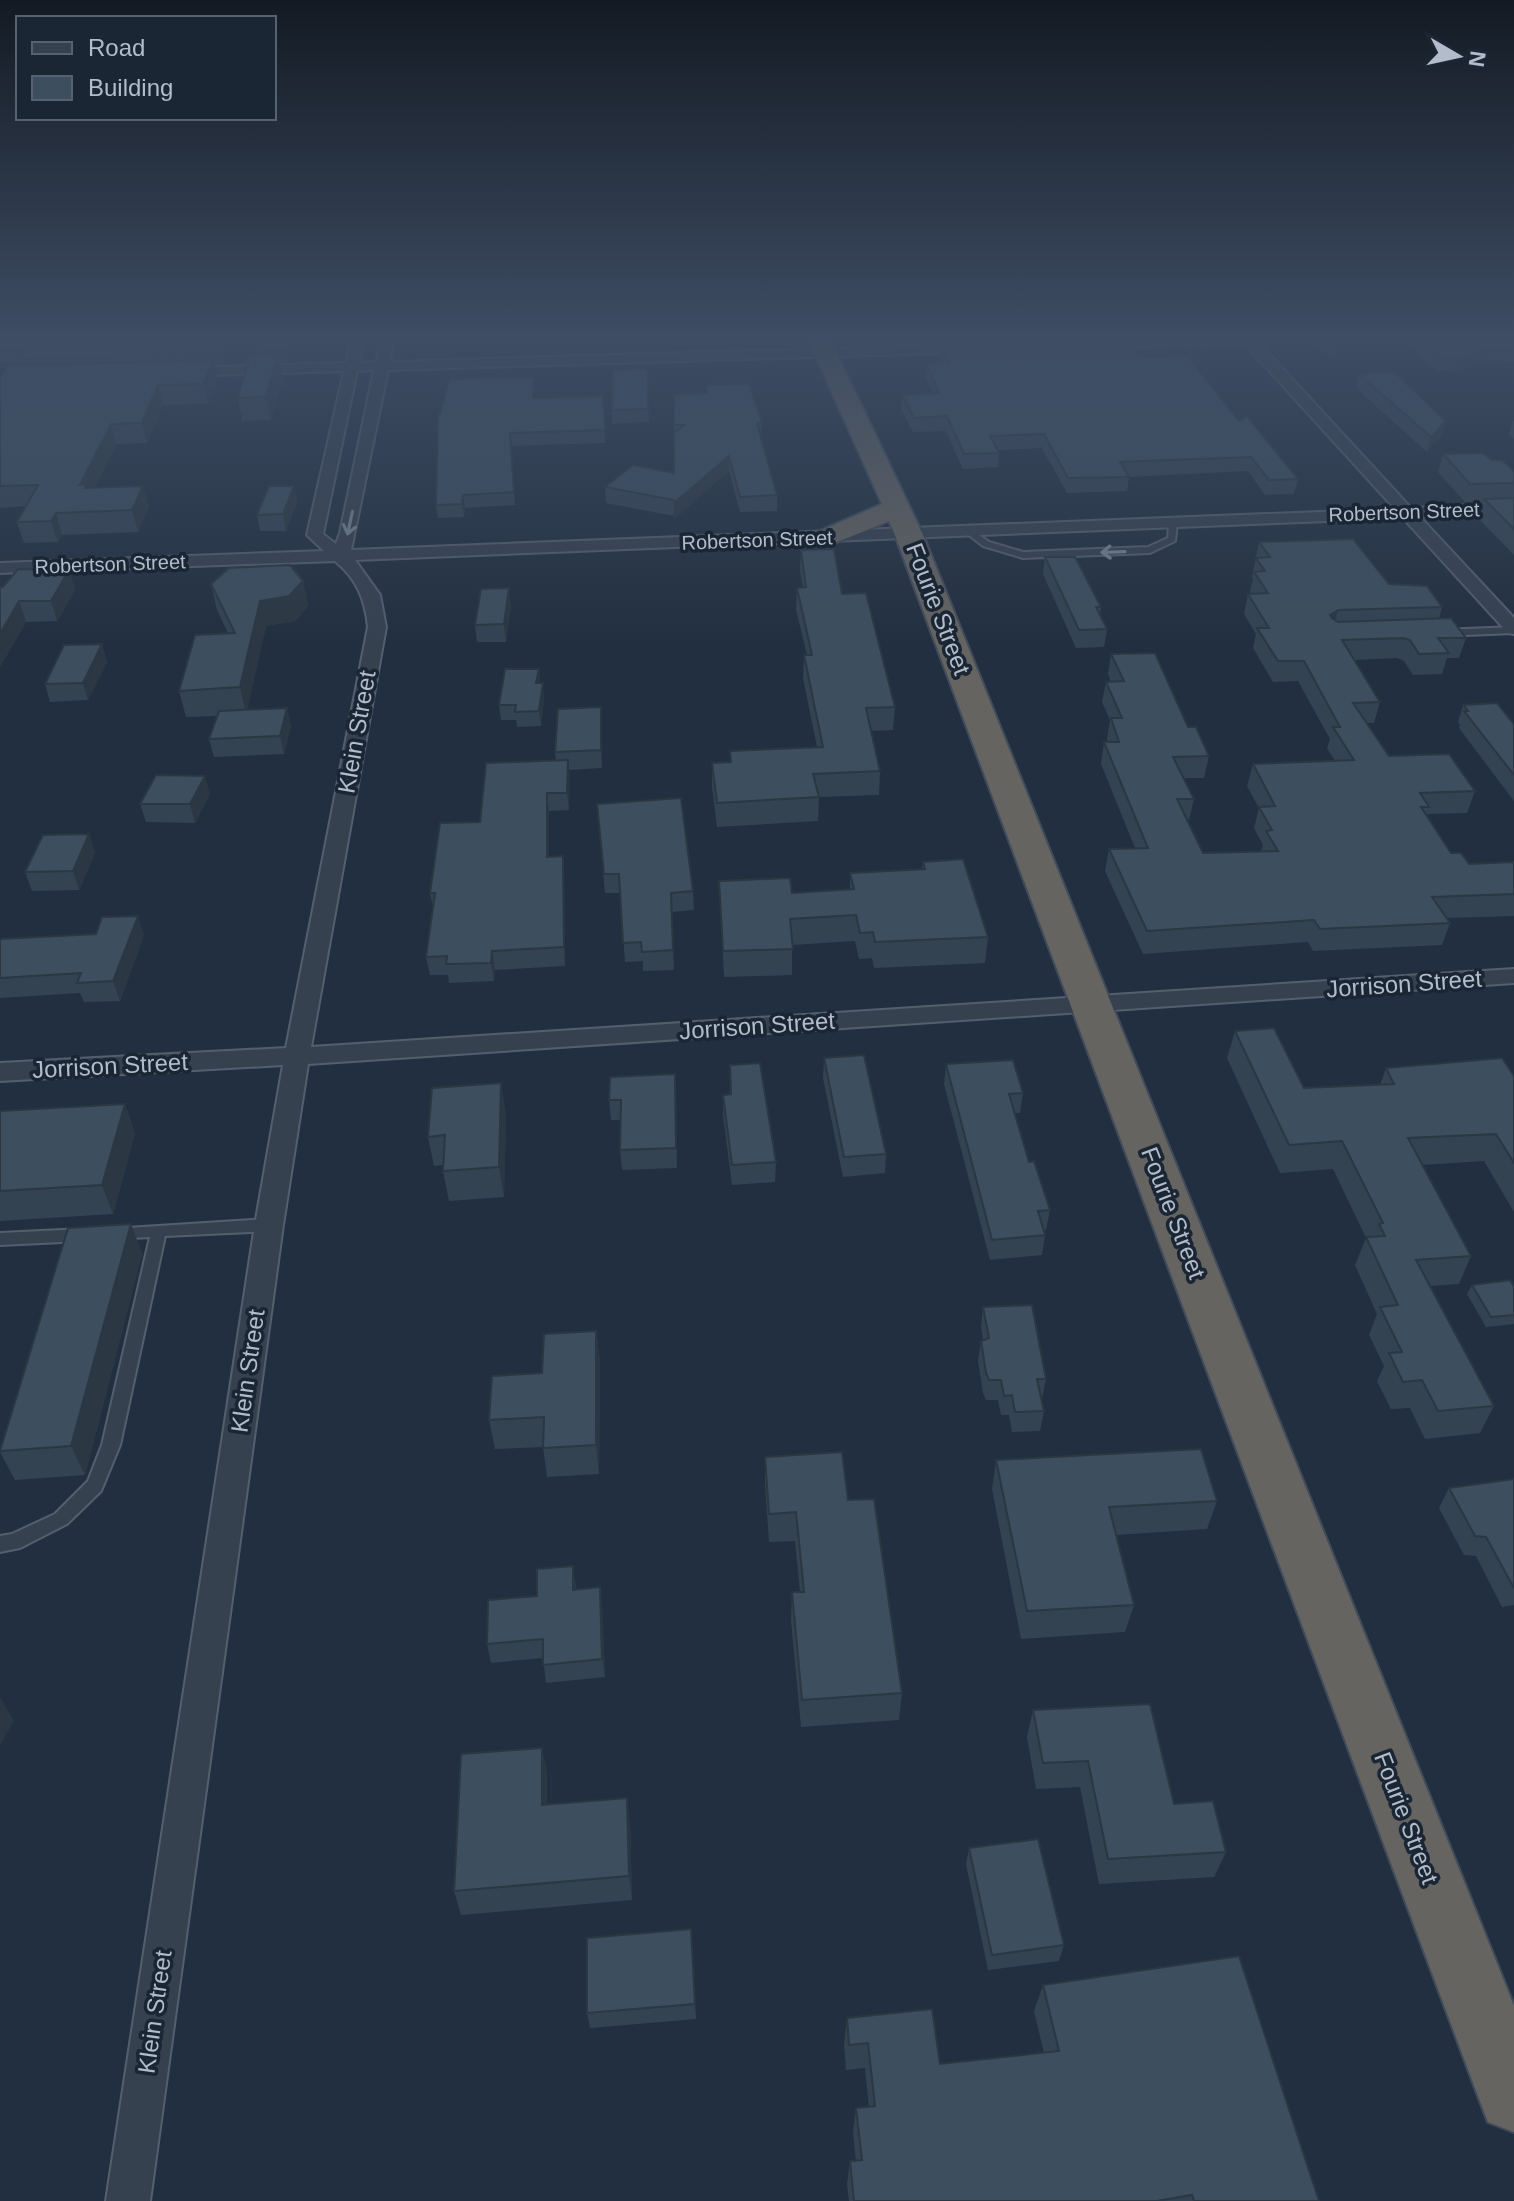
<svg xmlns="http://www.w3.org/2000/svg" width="1514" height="2201" viewBox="0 0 1514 2201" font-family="Helvetica,sans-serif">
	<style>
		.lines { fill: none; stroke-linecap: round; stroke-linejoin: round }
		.service-casing { stroke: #545f6e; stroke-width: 4 }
		.minor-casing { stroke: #545f6e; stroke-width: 4 }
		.trunk-casing { stroke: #414c5b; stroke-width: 4 }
		.service { fill: #364150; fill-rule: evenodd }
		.minor { fill: #364150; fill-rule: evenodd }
		.trunk { fill: #656461; fill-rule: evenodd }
		.wall { fill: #344352 }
		.shaded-wall { fill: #2b3742 }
		.building { fill: #3d4e5f; stroke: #2b3742; stroke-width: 2 }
		.oneway { stroke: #7a8594 }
		.labels { text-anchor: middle; stroke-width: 7; stroke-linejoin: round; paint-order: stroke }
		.far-street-label { font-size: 20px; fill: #b2bccb; stroke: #1b2635 }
		.street-label { font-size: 24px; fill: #b2bccb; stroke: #1b2635 }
	</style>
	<rect width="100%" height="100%" fill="#222f40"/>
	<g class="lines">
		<defs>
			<g id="service">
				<polygon points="1173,520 1177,523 1175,541 1150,553 1023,558 983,546 965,532 972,530 989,542 1023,552 1148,547 1168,538 1169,523"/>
				<polygon points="1514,627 1514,633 1442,636 1437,633 1442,630"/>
				<polygon points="269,1219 274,1221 277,1225 274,1229 269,1231 165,1236 120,1445 101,1491 67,1524 20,1548 0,1552 0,1536 12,1534 55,1514 88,1481 102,1445 150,1237 116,1239 111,1237 108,1233 111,1229"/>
				<polygon points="83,1229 88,1231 91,1235 88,1239 83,1241 0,1245 0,1233"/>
			</g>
			<path id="minor" d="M352 337H364L359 363 376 362 382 337H394L390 362 972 344 979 348 972 352 388 370 351 550 1395 509 1244 343 1091 348 1084 344 1091 340 1305 337 1299 341 1258 342 1411 508 1514 503V513L1420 517 1514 618V634L1508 633 1403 518 355 560 380 595 386 627 311 1047 1514 969V983L308 1064 283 1225 150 2201H106L255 1225 283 1065 0 1081V1063L286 1048 368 627C365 599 357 579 335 561L0 573V563L324 551 307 535 344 371 183 376 176 372 183 368 346 363ZM374 370 340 533 336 544 323 534 357 371Z"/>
			<polygon id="trunk" points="807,337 829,337 923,535 1514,2006 1514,2132 1488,2122 1478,2096 895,535 889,521 830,545 820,543 816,537 820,531 882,504"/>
		</defs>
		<use href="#service" class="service-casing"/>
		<use href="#minor" class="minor-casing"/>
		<use href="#trunk" class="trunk-casing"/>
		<use href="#service" class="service"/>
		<use href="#minor" class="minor"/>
		<use href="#trunk" class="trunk"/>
	</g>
	<g class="wall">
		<polygon points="0,337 66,337 65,338 235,337 224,365 215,365 218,379 208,404 163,405 147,443 116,444 95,488 143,486 149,507 138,532 62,535 58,542 24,543 17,522 26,506 0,508 0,377 23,366 22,362 0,362"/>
		<polygon points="260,337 296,337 286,363 280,363 283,377 271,420 242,421 238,398 257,356 256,351"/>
		<polygon points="445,337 520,337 520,339 445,341"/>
		<polygon points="572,337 610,337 572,338"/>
		<polygon points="930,337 1098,337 932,342"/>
		<polygon points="1311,337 1353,337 1331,360"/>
		<polygon points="1399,337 1514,337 1514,362 1484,363 1453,371 1437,371"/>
		<polygon points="939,342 1140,357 1239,421 1298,479 1294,494 1265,495 1248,471 1129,477 1127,491 1067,493 1042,448 998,450 999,453 998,467 963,469 946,431 913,432 901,409 902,395 932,393 926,377 927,364 942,363 938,356"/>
		<polygon points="648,369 649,422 612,424 612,410"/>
		<polygon points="1359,374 1446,421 1442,436 1427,452 1356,388"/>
		<polygon points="706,385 762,422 761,437 777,495 777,511 740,512 729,471 674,519 674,516 606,503 605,487 674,473 674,394 706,393"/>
		<polygon points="535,389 534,398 603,396 605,443 511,446 515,505 465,508 464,517 438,518 436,505"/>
		<polygon points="1513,421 1514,421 1514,439 1509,435"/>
		<polygon points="1443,454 1492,460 1514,471 1514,555 1478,518 1483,502 1465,502 1438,472"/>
		<polygon points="294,486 297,502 286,531 260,531 257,515"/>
		<polygon points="1259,542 1389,584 1442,607 1439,619 1466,638 1459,658 1447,658 1442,674 1413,675 1404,661 1397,658 1354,660 1380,702 1374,723 1367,723 1389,756 1475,791 1467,813 1427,814 1451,853 1469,864 1514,862 1514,916 1447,918 1450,923 1442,945 1313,951 1308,942 1143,954 1105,871 1109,849 1135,848 1101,764 1104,742 1108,742 1107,739 1110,720 1102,702 1106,682 1111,682 1108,674 1111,654 1188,727 1209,756 1204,778 1183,778 1194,799 1189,820 1187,820 1203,853 1261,851 1263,845 1254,828 1259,808 1247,786 1253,764 1335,761 1327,748 1330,739 1298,681 1273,682 1253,648 1256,634 1244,614 1248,594 1251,594 1250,591 1253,579 1252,577"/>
		<polygon points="801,550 842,594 895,707 893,730 871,731 880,771 879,795 819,797 818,821 717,827 712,787 712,763 730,763 730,751 817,747 803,678 804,655 807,655 796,610 797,588 803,588 800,571"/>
		<polygon points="1045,557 1101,607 1100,615 1107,629 1104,647 1076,648 1043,574"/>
		<polygon points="69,570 75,590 57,621 26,622 0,667 0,587"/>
		<polygon points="303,581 308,606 295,621 266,626 247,710 291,726 284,754 214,757 209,739 217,716 186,717 179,691 228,633 217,610 211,584"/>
		<polygon points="511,605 506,642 477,642 475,625"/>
		<polygon points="102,644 107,662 88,700 50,702 45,684"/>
		<polygon points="539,669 540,683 544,698 541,726 517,727 516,720 501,720 499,705"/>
		<polygon points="1463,705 1514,724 1514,801 1459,728 1460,725 1458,722"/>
		<polygon points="601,707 602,768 569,770 569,810 549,811 549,857 564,875 565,966 495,970 494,981 449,983 448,975 430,975 426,957 433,907 430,893 480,822 556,761 555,752"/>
		<polygon points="210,794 195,823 146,822 140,804"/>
		<polygon points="597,804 693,891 694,910 672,912 674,970 643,971 643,961 625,962 620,893 605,893"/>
		<polygon points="89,834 95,853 79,890 32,891 25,872"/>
		<polygon points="923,862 988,937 985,963 874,968 872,958 859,959 855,941 792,945 792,975 724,977 719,881 792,893 850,890 850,873 922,870"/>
		<polygon points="144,935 120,1001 84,1002 80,993 0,998 0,939"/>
		<polygon points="1235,1031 1304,1088 1380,1085 1386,1068 1514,1076 1514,1212 1484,1161 1423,1165 1471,1256 1459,1284 1430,1286 1494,1406 1480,1433 1425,1439 1410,1408 1391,1409 1377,1381 1384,1366 1369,1335 1377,1314 1355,1265 1366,1238 1333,1169 1280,1173 1227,1058"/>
		<polygon points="824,1058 886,1154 885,1173 843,1177 823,1078"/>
		<polygon points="946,1064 1023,1093 1020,1113 1015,1113 1029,1162 1050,1210 1046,1230 1044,1230 1045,1235 1042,1255 990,1260 944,1084"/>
		<polygon points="730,1065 776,1162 775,1182 732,1185 723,1115 723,1095 731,1094"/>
		<polygon points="676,1094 677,1168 622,1170 620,1150 621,1120 611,1120 609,1100"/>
		<polygon points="125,1104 135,1133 113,1214 0,1221 0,1111"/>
		<polygon points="506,1113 504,1197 449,1201 443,1171 443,1165 434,1166 428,1137"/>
		<polygon points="131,1224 142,1254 85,1475 15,1480 0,1452 0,1448"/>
		<polygon points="1472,1285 1514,1287 1514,1324 1486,1327 1467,1294"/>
		<polygon points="983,1307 1046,1379 1042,1398 1041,1398 1044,1411 1040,1431 1012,1432 1009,1415 1001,1415 998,1400 986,1400 983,1393 978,1361 981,1341 983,1340 981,1326"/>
		<polygon points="596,1331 600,1360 599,1474 547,1477 543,1447 495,1449 489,1420 542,1373"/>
		<polygon points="765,1457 848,1500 902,1693 899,1720 801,1727 791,1620 792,1592 800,1592 795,1541 769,1542 765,1485"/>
		<polygon points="996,1460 1217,1501 1207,1529 1116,1535 1134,1605 1125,1632 1021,1639 992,1489"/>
		<polygon points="1514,1479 1514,1605 1502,1607 1476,1556 1464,1555 1439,1508 1449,1488"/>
		<polygon points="573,1566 576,1590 600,1587 602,1606 605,1677 546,1683 543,1658 491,1663 487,1644 537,1596"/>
		<polygon points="1033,1710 1174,1804 1226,1852 1214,1877 1099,1884 1080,1787 1036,1789 1027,1737"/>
		<polygon points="542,1748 547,1774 547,1805 630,1823 632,1900 461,1915 454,1891"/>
		<polygon points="969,1848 1064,1945 1059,1961 988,1970 966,1864"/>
		<polygon points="691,1929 696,2019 590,2028 587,2013"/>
		<polygon points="1043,1985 1319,2201 849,2201 847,2184 850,2161 856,2161 853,2132 856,2108 869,2107 865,2068 846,2070 844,2044 847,2018 940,2064 1044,2053 1034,2011"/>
	</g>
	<g class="shaded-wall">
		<polygon points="227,337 235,337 224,365 221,352"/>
		<polygon points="289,337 296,337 286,363 284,350"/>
		<polygon points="1344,337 1353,337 1331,360 1334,347"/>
		<polygon points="1488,350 1484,363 1453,371 1457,358"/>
		<polygon points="278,355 283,377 271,420 266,397"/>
		<polygon points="214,360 218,379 208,404 203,384"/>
		<polygon points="158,385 163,405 147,443 142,423"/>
		<polygon points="1446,421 1442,436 1427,452 1431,437"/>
		<polygon points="111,424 116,444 91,496 80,485"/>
		<polygon points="729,456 729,471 674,519 674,503"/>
		<polygon points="143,486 149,507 138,532 132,510"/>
		<polygon points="294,486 297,502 286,531 283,514"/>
		<polygon points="463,495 465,508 464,517 462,504"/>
		<polygon points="56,513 62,535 58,542 51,521"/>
		<polygon points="69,570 75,590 57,621 51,601"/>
		<polygon points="303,581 308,606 295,621 266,626 246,714 240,687 260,601"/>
		<polygon points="509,588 511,605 506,642 504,624"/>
		<polygon points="19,601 26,622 0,667 0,634"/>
		<polygon points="1338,610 1333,630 1330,615"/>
		<polygon points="102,644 107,662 88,700 83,683"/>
		<polygon points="539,669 540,684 536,683"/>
		<polygon points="543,683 544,698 541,726 539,711"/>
		<polygon points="601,707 602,725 602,768 601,750"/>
		<polygon points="287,708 291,726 284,754 280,736"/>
		<polygon points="568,760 570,778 569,810 567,793"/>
		<polygon points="205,776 210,794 195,823 190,804"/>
		<polygon points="547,793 549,811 549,875 547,857"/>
		<polygon points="89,834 95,853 79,890 73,871"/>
		<polygon points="563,856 564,875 565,966 564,947"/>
		<polygon points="138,916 144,935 120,1001 113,981"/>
		<polygon points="492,951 495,970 494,981 491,963"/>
		<polygon points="501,1083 506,1113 504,1197 499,1167"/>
		<polygon points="125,1104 135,1133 113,1214 102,1185"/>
		<polygon points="131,1224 142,1254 85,1475 71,1446"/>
		<polygon points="596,1331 600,1360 599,1474 596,1445"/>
		<polygon points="573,1566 576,1585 576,1609 573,1590"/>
		<polygon points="600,1587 602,1606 605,1677 602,1659"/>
		<polygon points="0,1697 14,1721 0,1746"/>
		<polygon points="542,1748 547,1774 547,1831 542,1805"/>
		<polygon points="627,1798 630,1823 632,1900 629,1876"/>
	</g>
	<g class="building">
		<polygon points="0,337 55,337 54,338 112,337 227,337 221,352 21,359 28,349 0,350"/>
		<polygon points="260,337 289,337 284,350 256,351"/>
		<polygon points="1122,337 1140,357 1187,356 1239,421 1247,416 1298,479 1269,480 1251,457 1120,462 1129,477 1068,478 1044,434 990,436 999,453 964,454 947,416 914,418 902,395 939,393 927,364 949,363 939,342"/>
		<polygon points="1325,337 1344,337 1334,347"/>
		<polygon points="1416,337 1514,337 1514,349 1488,350 1457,358 1441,358"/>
		<polygon points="278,355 266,397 238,398 250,356"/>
		<polygon points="214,360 203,384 158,385 142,423 111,424 80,485 88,484 85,488 143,486 132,510 56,513 51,521 17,522 38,485 0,486 0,377 8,366"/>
		<polygon points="648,369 648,409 612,410 613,370"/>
		<polygon points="1394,372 1446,421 1431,437 1359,374"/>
		<polygon points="534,377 533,398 603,396 605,430 510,433 514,492 463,495 462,504 436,505 438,414 440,414 449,379"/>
		<polygon points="749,384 762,422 757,423 777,495 740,497 729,456 674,503 674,500 605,487 633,465 674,473 674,433 684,425 674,425 674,394 707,393 706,385"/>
		<polygon points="1483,453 1492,460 1502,460 1514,471 1514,483 1470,484 1443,454"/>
		<polygon points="269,486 294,486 283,514 257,515"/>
		<polygon points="1514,498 1514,529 1484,499"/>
		<polygon points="1353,539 1389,584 1427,586 1442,607 1338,610 1330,615 1332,618 1338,622 1451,618 1466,638 1438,638 1449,653 1419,654 1410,640 1403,638 1342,640 1380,702 1353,703 1389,756 1449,754 1475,791 1420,793 1429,807 1421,807 1451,853 1461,853 1469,864 1514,862 1514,894 1432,897 1450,923 1320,929 1314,920 1147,931 1109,849 1148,848 1104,742 1119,742 1111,718 1122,718 1106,682 1124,681 1111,654 1155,653 1188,727 1196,727 1209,756 1173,757 1194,799 1177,799 1203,853 1278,851 1266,831 1272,830 1259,807 1275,806 1253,764 1354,760 1333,727 1340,727 1304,661 1278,661 1257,628 1269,628 1248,594 1268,593 1254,572 1265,571 1256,558 1270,557 1259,542"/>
		<polygon points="834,549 842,594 866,593 895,707 866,708 880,771 813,774 819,797 717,803 712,763 731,762 730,751 823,747 804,655 812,655 797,588 806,587 801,550"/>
		<polygon points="1045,557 1075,557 1101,607 1096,607 1107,629 1079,630"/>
		<polygon points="290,565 303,581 289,596 260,601 240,687 179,691 195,635 235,633 211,584 229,568"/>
		<polygon points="18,569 69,570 51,601 19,601 0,634 0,587 3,587"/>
		<polygon points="509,588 504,624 475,625 481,589"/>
		<polygon points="102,644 83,683 45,684 64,645"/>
		<polygon points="505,669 539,669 536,683 543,683 539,711 515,712 516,705 499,705"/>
		<polygon points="1497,703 1514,724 1514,775 1464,711 1468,711 1463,705"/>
		<polygon points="601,707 601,750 555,752 558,709"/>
		<polygon points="287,708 280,736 209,739 219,711"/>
		<polygon points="568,760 567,793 547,793 547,857 563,856 564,947 492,951 491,963 446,964 447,956 426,957 435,893 430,893 440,823 480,822 486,763"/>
		<polygon points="156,775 205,776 190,804 140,804"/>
		<polygon points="681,798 693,891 671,893 673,950 642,952 641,942 623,943 619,874 604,874 597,804"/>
		<polygon points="89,834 73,871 25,872 43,835"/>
		<polygon points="963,859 988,937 875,942 873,932 860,933 856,915 790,919 793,949 723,951 719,881 790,878 792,893 854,889 850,873 925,869 923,862"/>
		<polygon points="138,916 113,981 77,983 81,973 0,978 0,939 96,934 102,917"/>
		<polygon points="1274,1028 1304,1088 1394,1084 1386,1068 1502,1058 1514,1076 1514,1163 1496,1134 1408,1138 1471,1256 1416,1260 1494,1406 1438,1411 1422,1380 1403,1382 1389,1353 1402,1352 1380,1307 1398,1305 1366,1237 1385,1236 1379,1224 1383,1223 1342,1141 1289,1145 1235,1031"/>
		<polygon points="864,1055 886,1154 844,1157 824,1058"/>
		<polygon points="1013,1060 1023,1093 1009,1094 1029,1162 1034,1161 1050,1210 1038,1211 1045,1235 992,1240 946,1064"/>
		<polygon points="760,1063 776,1162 732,1165 723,1095 731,1094 730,1065"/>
		<polygon points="675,1074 676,1148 620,1150 621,1100 609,1100 610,1077"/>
		<polygon points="501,1083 499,1167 443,1171 445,1135 428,1137 432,1088"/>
		<polygon points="125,1104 102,1185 0,1191 0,1111"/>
		<polygon points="131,1224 71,1446 0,1451 68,1228"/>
		<polygon points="1510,1280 1514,1287 1514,1315 1491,1317 1472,1285"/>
		<polygon points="1032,1305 1046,1379 1037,1379 1044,1411 1015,1412 1012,1395 1004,1396 1001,1380 989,1380 986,1373 981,1341 989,1338 983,1307"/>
		<polygon points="596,1331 596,1445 543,1448 544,1417 489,1420 492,1376 542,1373 544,1334"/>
		<polygon points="1201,1449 1217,1501 1109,1507 1134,1605 1027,1611 996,1460"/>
		<polygon points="842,1452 848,1500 874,1499 902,1693 802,1700 792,1592 804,1592 796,1512 769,1514 765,1457"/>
		<polygon points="1514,1479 1514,1588 1486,1537 1475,1536 1449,1488"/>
		<polygon points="573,1566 573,1590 600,1587 602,1659 543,1665 543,1639 487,1644 488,1600 537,1596 537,1569"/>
		<polygon points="1150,1704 1174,1804 1213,1801 1226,1852 1108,1859 1088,1761 1043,1763 1033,1710"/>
		<polygon points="542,1748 542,1805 627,1798 629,1876 454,1891 461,1754"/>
		<polygon points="1038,1839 1064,1945 992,1955 969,1848"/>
		<polygon points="691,1929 695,2004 587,2013 587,1938"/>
		<polygon points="1239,1956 1319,2201 1194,2201 1192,2195 1157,2201 854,2201 850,2161 862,2160 856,2108 875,2106 868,2043 849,2045 847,2018 932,2009 940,2064 1059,2051 1043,1985"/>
	</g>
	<defs><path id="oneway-shaft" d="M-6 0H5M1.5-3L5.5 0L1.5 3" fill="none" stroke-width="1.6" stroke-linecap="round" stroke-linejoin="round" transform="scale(2)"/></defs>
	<g class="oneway">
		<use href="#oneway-shaft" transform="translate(350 523) rotate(102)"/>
		<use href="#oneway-shaft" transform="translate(1113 552) rotate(178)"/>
	</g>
	<linearGradient id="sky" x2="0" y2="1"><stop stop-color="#131a23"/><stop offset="0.52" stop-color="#3e4d64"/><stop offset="1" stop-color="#3e4d64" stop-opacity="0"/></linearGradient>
	<rect width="1514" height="645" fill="url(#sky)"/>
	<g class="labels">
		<g class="far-street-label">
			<text transform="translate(1404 512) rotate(-2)" y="7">Robertson Street</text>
			<text transform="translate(757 540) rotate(-2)" y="7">Robertson Street</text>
			<text transform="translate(110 564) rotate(-2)" y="7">Robertson Street</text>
		</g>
		<g class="street-label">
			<text transform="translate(938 609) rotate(69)" y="8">Fourie Street</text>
			<text transform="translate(357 732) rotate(-80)" y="8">Klein Street</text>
			<text transform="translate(1404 984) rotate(-4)" y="8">Jorrison Street</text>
			<text transform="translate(757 1026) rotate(-4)" y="8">Jorrison Street</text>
			<text transform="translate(110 1066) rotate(-3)" y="8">Jorrison Street</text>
			<text transform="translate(1173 1213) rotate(69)" y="8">Fourie Street</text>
			<text transform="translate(248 1371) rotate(-82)" y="8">Klein Street</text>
			<text transform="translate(1406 1818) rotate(69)" y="8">Fourie Street</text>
			<text transform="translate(155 2012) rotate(-82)" y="8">Klein Street</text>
		</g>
	</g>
	<rect x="16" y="16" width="260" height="104" fill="#1b2635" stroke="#576271" stroke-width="2"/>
	<rect x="32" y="42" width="40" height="12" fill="#364150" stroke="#576271" stroke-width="2"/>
	<text x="88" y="56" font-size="24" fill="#b2bccb">Road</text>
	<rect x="32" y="76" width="40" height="24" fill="#3d4e5f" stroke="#576271" stroke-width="2"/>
	<text x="88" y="96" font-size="24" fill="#b2bccb">Building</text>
	<g transform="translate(1458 56) rotate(99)" stroke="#1b2635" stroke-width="6" paint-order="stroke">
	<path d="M0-6L14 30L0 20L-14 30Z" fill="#b2bccb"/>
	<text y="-12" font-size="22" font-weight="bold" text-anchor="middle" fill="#b2bccb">N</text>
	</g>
</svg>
